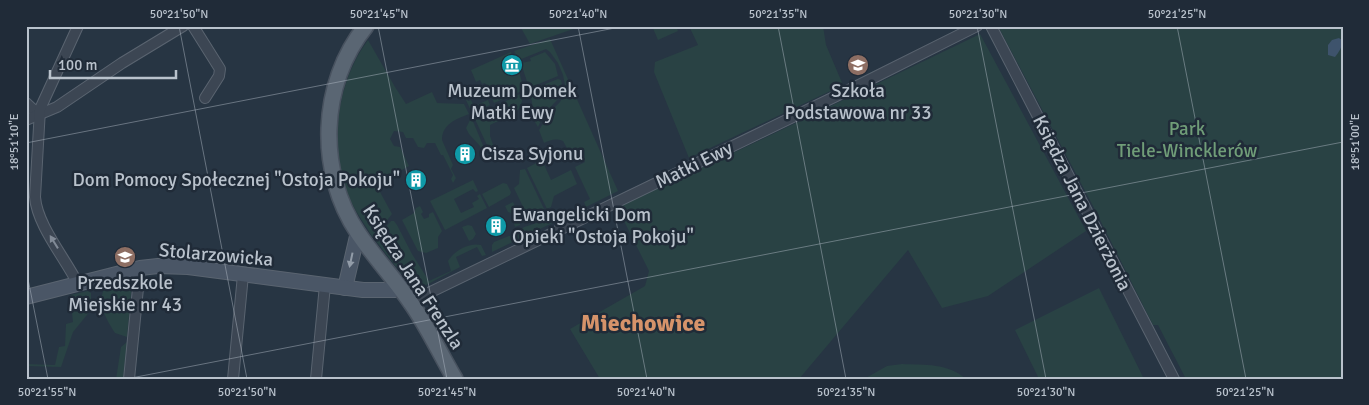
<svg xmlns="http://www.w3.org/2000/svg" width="1369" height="405" font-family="Signika,sans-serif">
  <rect width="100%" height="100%" fill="#273543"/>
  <g fill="#294244">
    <polygon points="520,26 582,26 530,44"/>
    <polygon points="652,26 676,26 678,31 658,40"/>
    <polygon points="689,26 823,26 826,45 843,85 689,158 654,72 655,62 698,45"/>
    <polygon points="998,26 1343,26 1343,379 1186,379 1158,325 1153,325 1093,206"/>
    <polygon points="980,34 1086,231 988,296 942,308 908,250 799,379 600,379 570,329 645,286 649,271 617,207 752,144"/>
    <path d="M550 39 618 191 586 207 584 202 590 199 575 167 585 162 581 153 572 157 563 141C555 138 551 140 544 143L539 130 551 111 560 102 566 90 563 75 558 63 550 52 546 49 519 60 514 51Z"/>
    <path d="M368 40 395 87 406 104 432 92 437 103 464 104 469 114C456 119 442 124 442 140L453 165 451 169 456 178 453 183 451 179 453 175 443 155H441L435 143H427L424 148 418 147 413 138H406L403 132 394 131 390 139 394 146 400 147 409 166 378 183 381 189 380 192 392 214 373 238C366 226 357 214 351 202 328 151 335 84 368 40Z"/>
    <polygon points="511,52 513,57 504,62 505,66 502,68 505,74 509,72 510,75 519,71 524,90 494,103 485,83 482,84 480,80 476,82 471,70"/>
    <polygon points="545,52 555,64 558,76 529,88 521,63 531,61 530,58"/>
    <path d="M558 79 561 80C565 96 558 98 549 109 544 114 541 121 538 127L535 122 530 90Z"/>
    <polygon points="464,85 468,92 465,94 468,101 471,100 474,106 488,100 490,105 472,113 460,87"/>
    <path d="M522 93 523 95C521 117 508 116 490 125V136L496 153 492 156 474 117Z"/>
    <polygon points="472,119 490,162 485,161 480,146 469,134 466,128 470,120"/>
    <polygon points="542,160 551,180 571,170 577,184 554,196 551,207 547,209 527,168"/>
    <polygon points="525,169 545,211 537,217 526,213 514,188 519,184 520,170"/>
    <polygon points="473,180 478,191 476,192 473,189 454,199 461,213 474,207 472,203 479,199 477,196 480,194 487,208 445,230 430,201"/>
    <polygon points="503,183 507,184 511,192 510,195 489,207 482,194"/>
    <polygon points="513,202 520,216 520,225 515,227 511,213 508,212 505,206"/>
    <polygon points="420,206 423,212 421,214 424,219 429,217 429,214 433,212 442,231 438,237 438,248 426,253 418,251 402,220 414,213 416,208"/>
    <polygon points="566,214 567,216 492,252 492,245 494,242 519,232 524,227"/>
    <path d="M391 221H394L397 225 412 254 429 281 451 271 448 261C454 251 469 242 481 245L486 255 482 256 477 247 456 257 460 267 415 291 375 240Z"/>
    <polygon points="468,225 472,226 476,234 473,239 469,241 462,227"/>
    <path d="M129 281 132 283 127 337 115 333C106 318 96 304 105 287Z"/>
    <polygon points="1099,288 1144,379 1039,379 1015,330"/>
    <polygon points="88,291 91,293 91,310 73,332 61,367 26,366 26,364 55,365 59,347 65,346 66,324 73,322 70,295"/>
    <polygon points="127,342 123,379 116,379 121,347"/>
    <path d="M902 364C925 365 948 363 966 379H864L887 366Z"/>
  </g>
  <path fill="#3e536c" d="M1339 38 1343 41C1342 47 1339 52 1335 57L1328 55V45L1332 40Z"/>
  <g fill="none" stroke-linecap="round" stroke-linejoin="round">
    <g stroke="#5a6470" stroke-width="12">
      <g id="street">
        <polyline points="193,26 220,69 219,76 205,98"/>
        <polyline points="991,26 1174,379"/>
        <polyline points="26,103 39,115"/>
        <polyline points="26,120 57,107 122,63 183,26"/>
        <path d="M78 284C65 258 37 225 35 197L40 109 78 26"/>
        <polyline points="410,302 857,86 977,26"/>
        <polyline points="129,379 140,268"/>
        <polyline points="233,379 243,275"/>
        <polyline points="316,379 325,285"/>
      </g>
    </g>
    <g stroke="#5a6470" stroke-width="16">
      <g id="secondary">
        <polyline points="345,288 358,232"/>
        <polyline points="26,297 140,268 158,266 188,267 363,290 394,290 400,287"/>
      </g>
    </g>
    <g stroke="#48525f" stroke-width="18">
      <path id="primary" d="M366 26C319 84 317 172 358 233 374 257 395 279 411 303 428 327 440 354 455 379"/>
    </g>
    <use href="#street" stroke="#3c4653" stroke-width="10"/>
    <use href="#secondary" stroke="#4a5666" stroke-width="14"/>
    <use href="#primary" stroke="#5a6673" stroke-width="15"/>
  </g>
  <defs><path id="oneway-solid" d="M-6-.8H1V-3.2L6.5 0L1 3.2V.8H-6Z" transform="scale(1.25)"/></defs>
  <use fill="#818a96" href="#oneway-solid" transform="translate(54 242) rotate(-122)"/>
  <use fill="#929ca8" href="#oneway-solid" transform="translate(351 260) rotate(102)"/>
  <path fill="none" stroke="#b9c2cc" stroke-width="1" stroke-opacity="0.45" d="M179 26 247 379M378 26 447 379M578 26 647 379M778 26 846 379M977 26 1046 379M1177 26 1246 379M26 143 625 26M26 269 48 379M126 379 1343 142"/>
  <defs>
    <g id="museum-disc" transform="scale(1.125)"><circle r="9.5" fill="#0f9aa8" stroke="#202b38"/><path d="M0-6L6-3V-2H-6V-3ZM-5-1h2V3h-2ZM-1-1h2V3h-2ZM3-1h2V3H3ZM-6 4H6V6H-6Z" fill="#fff"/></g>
    <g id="school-disc" transform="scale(1.125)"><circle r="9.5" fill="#8d6e63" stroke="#202b38"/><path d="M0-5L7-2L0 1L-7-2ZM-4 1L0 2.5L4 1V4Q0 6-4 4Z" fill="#fff"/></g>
    <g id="building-disc" transform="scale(1.125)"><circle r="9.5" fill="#0f9aa8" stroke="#202b38"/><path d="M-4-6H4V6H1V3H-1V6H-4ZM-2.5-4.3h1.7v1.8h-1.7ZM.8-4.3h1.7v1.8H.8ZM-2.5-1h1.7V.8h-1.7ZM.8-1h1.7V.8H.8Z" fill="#fff"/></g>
  </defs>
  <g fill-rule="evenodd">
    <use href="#museum-disc" x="512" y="65"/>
    <use href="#school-disc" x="858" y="65"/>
    <use href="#building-disc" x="465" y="154"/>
    <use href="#building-disc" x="416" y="180"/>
    <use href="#building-disc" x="496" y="226"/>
    <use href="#school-disc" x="125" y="257"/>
  </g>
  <g text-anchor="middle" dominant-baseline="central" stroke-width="5" stroke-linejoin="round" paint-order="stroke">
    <g font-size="19" fill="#b9c2cc" stroke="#202b38">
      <text x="512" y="91">Muzeum Domek<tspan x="512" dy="22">Matki Ewy</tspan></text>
      <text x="858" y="91">Szkoła<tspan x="858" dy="22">Podstawowa nr 33</tspan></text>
      <text x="481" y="154" text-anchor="start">Cisza Syjonu</text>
      <text x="400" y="180" text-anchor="end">Dom Pomocy Społecznej "Ostoja Pokoju"</text>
      <text x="512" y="215" text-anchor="start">Ewangelicki Dom<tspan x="512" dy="22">Opieki "Ostoja Pokoju"</tspan></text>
      <text x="125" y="283">Przedszkole<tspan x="125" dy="22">Miejskie nr 43</tspan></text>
    </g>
    <g font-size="19" fill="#709d78" stroke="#202b38">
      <text x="1187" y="129">Park<tspan x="1187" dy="22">Tiele-Wincklerów</tspan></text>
    </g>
    <g font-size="19" fill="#b9c2cc" stroke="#202b38">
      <text transform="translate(694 165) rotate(-26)">Matki Ewy</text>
      <text transform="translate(1082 203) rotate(63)">Księdza Jana Dzierżonia</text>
      <text transform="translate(216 255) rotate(5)">Stolarzowicka</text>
      <text transform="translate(413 277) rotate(57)">Księdza Jana Frenzla</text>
    </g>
    <g font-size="24" font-weight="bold" fill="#d6936a" stroke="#202b38">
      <text x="643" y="323">Miechowice</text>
    </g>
  </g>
  <rect width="1369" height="405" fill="none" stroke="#202b38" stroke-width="55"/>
  <path d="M50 70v8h126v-8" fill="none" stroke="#b9c2cc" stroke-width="2.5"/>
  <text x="58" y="70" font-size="15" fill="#b9c2cc" stroke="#202b38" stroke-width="4" paint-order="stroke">100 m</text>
  <rect x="28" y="28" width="1314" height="350" fill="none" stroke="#b9c2cc" stroke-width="2"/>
  <g font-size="12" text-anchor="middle" fill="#b9c2cc">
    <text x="179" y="18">50°21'50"N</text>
    <text x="379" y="18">50°21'45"N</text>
    <text x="578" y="18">50°21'40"N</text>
    <text x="778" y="18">50°21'35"N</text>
    <text x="978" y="18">50°21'30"N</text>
    <text x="1177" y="18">50°21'25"N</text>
    <text transform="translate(14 142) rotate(-90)" y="4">18°51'10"E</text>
    <text transform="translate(1355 142) rotate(-90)" y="4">18°51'00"E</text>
    <text x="47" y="396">50°21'55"N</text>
    <text x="247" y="396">50°21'50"N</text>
    <text x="447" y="396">50°21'45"N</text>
    <text x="646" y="396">50°21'40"N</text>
    <text x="846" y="396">50°21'35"N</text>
    <text x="1046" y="396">50°21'30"N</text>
    <text x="1245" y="396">50°21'25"N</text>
  </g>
</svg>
